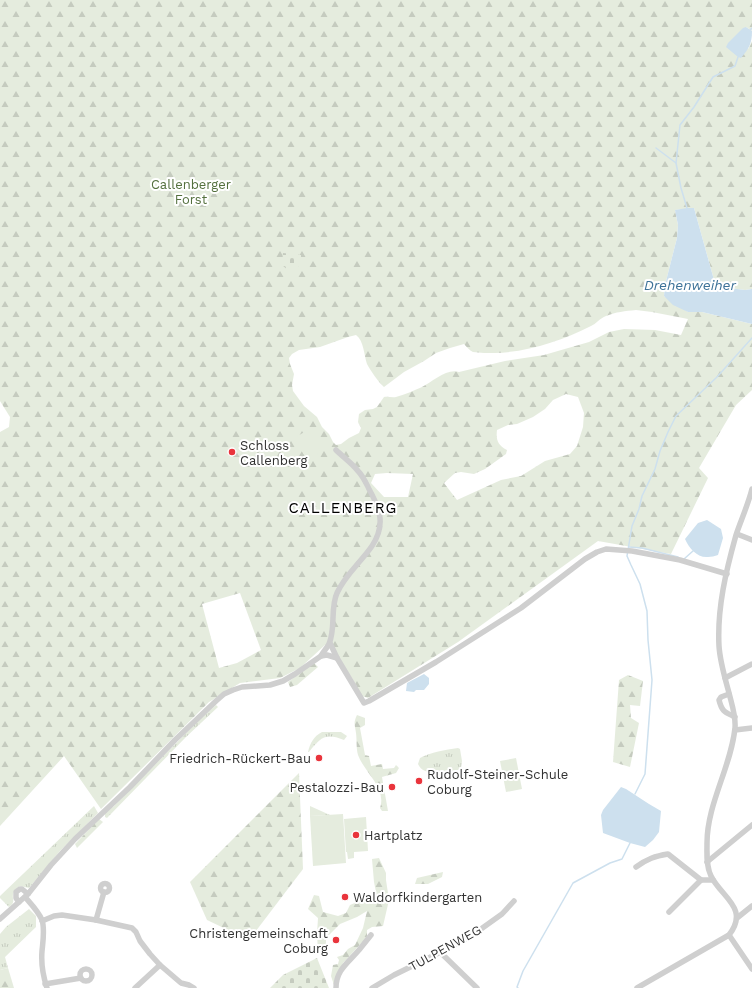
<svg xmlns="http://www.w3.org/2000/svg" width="752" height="988" font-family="'Work Sans',sans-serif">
  <defs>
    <pattern id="grass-tufts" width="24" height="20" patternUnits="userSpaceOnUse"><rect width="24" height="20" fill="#e5ecde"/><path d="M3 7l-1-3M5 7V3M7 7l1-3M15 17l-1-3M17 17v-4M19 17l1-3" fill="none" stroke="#c5cbbf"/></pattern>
    <pattern id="forest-firs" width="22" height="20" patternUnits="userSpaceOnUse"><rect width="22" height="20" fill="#e5ecde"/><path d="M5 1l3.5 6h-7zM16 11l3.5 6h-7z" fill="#c5cbbf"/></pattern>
    <pattern id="cemetery-stones" width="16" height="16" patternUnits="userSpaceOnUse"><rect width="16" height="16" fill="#e5ecde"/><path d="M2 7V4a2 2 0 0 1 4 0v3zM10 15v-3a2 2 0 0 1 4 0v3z" fill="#c5cbbf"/></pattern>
  </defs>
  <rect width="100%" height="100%" fill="#fff"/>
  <g fill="url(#grass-tufts)">
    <polygon points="216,705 218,707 186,737 107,818 105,817 105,813 114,806 199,720"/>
    <path d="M322 732H341L347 736 344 740C325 732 320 738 309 752H308C310 743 314 736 322 732Z"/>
    <path d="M458 748 460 749 462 761 461 768 458 770C446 771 424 778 418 764L420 758C431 752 445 750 458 748Z"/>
    <path d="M94 806 98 813 60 851 29 888 20 886C17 888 14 890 13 894 12 900 16 902 9 907L0 898V896Z"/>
    <polygon points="310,806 330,815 310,816"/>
    <polygon points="29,909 36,916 36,927 5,957 8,968 0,970 0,934 6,927"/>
  </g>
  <g fill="url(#forest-firs)" fill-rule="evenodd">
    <path d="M0 0H752V31L746 27 748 49 752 41V289L745 290 721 287 714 280 694 208 675 210 678 225 677 238 665 285 664 296 688 312H702L752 324V390L736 405 699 468 708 478 671 554 598 541 458 642 368 698 362 696 352 678 337 655 333 647 325 645 300 668 280 678 240 683 209 702 101 809 64 756 0 826V432L9 427 10 417 0 401ZM636 310 652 312 688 319 681 335 655 330 624 329 609 332 589 342 544 355 505 361 459 372C447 368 432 382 422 387 415 390 404 395 396 397 392 398 388 396 384 397L377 407 373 409 365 410 359 414 358 422 361 428 359 433 349 438 341 444 336 445 333 442 329 434 322 427 317 417 304 406 293 391 292 385 294 374 290 364 289 358 292 354 299 350 320 347 348 337 356 335C364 341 364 355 367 364 370 370 379 383 384 387L404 372 424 361 436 353 450 348 464 344C467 347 470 351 473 352 480 353 488 353 495 353 528 352 561 341 591 326 596 324 600 318 606 316 616 312 625 311 636 310ZM566 394 578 397 584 413 583 427 577 446 570 454 545 461 521 476 501 480 457 500 444 483 455 473 461 472 474 474 485 469 506 454 507 450C497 445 496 439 497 430L508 425 517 424 533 417 545 409 553 400ZM387 473 413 474 408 497H384L371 483 375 474ZM240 593 261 650 237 663 219 668 202 604Z"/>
    <polygon points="314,663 318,667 297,685 290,687 288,682"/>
    <polygon points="628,675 643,681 640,706 630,705 631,718 639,723 630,767 613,762 619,680"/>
    <path d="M357 715 365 718V725L360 728 365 755 369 756 371 766 382 764 383 769 394 768 396 765 399 768 396 773 382 777 388 811H382L380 808C387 788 364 772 358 755 356 748 357 740 356 733 355 725 353 723 357 715Z"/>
    <polygon points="299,773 303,869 249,940 207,920 190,882"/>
    <polygon points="99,819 103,822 77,848 75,844"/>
    <polygon points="379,858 386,873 386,880 389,900 383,926 372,927 367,930 367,937 343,963 334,985 331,976 333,965 338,964 339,960 337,957 343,955 348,949 355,945 363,928 367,911 357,917 340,924 326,938 326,943 329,948 327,952 318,952 317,934 318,918 308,909 314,895 319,896 323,912 338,916 346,913 350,905 362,900 368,904 373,901 376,892 374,882 372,859"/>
    <polygon points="443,872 442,877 428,884 415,884 417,878"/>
    <polygon points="8,968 14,988 0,988 0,970"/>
  </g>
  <g fill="url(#cemetery-stones)">
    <polygon points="283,253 301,255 301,265 289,271 282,265"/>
    <polygon points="317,958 329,988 270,988 283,975"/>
  </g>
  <g fill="#e5ecde">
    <polygon points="308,430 321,452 307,460 294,438"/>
    <polygon points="516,758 522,789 506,792 500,761"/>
    <polygon points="343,814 346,863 313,866 310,816"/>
    <polygon points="366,817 368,851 354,852 354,858 348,859 347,852 346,852 344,819"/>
  </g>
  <g fill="#cde0ee">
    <path d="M746 27 752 31C752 44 749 48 741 58L738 57 726 47 728 43 743 28Z"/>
    <polygon points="687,208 694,208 714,280 721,287 745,290 752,289 752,324 702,312 688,312 673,305 664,296 665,285 677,238 678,225 675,210"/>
    <path d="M707 520 721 529 723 538 718 555C715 556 711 557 708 557 697 558 689 548 685 539L698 523Z"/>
    <polygon points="424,674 429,678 429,684 424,690 416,690 414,692 406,691 407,683"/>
    <polygon points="621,787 626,789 649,804 661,811 659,832 653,840 645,847 630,843 603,833 601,815 603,810"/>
  </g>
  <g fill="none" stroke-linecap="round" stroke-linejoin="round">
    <g stroke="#cde0ee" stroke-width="1.5">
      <polyline points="750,30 752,28"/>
      <polyline points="656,148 676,163"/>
      <polyline points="687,208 681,188 676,163 680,125 694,107 713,77 735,66 738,57"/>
      <polyline points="629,547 642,548 678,557"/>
      <polyline points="684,559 693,551"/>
      <polyline points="635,794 645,774 652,680 648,640 647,611 640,584 631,565 627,556 632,526 639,509 642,496 655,469 660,451 668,432 676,416 717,377 752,338"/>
      <polyline points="518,988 517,987 523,971 573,883 610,863 622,859 630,843"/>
    </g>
    <g stroke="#cfcfcf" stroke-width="5.5">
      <polyline points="737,534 752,540"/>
      <polyline points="330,643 337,658 364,703 369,701 436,662 521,608 585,559 597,552 606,549 632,551 680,560 727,574"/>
      <path d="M321 656C323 652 327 648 329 644 336 628 330 608 337 593 345 575 361 562 372 546 386 525 380 509 369 489 366 483 363 476 358 471 352 463 343 457 336 450"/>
      <polyline points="725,678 752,664"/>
      <path d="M729 694 721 697 719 700C722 712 725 712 735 717"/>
      <polyline points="735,730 752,728"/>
      <polyline points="707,862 752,825"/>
      <path d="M636 867C647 859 655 856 668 854L701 880H713"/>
      <circle cx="105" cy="888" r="4.5"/>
      <path d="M25 897C31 904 38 911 42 920 45 929 43 941 42 951 41 963 43 976 47 988"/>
      <polyline points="19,902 16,898 16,892 20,889 22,889 28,894"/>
      <polyline points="669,912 701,880"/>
      <polyline points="737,918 752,906"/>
      <polyline points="0,919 28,894 51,865 75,839 130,787 175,740 216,701 224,694 233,690 242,687 270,685 283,681 295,674 321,656 327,655 337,658"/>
      <polyline points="96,920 104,892"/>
      <polyline points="42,921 54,916 62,915 96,920 132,928 136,932 140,941 150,954 160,965 181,983 189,985 194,988"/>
      <polyline points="729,935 752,969"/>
      <polyline points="440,952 477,988"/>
      <circle cx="86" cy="975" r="6"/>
      <polyline points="45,984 81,978"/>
      <polyline points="135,988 160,965"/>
      <path d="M336 988C336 970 348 963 359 950 363 945 367 940 371 935"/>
      <polyline points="372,988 394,975 459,943 474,934 502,914 514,901"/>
      <path d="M637 988 729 935C750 908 721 897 711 876 706 866 707 854 707 843 707 804 731 767 735 728 736 716 732 705 729 693 725 678 720 662 719 646 717 608 726 571 736 535 741 520 748 505 752 489"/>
    </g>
  </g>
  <g fill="#e9343c" stroke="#fff" stroke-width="1.5">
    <circle cx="232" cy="452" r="4"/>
    <circle cx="319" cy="758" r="4"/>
    <circle cx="419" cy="781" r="4"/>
    <circle cx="392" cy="787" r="4"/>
    <circle cx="356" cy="835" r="4"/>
    <circle cx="345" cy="897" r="4"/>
    <circle cx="336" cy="940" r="4"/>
  </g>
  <g text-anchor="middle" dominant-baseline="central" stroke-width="4" stroke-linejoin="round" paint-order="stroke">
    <g font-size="13" fill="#54703e" stroke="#fff">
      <text x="191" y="184">Callenberger<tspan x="191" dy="15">Forst</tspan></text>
    </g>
    <g font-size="13" fill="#323232" stroke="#fff" text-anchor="start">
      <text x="240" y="445">Schloss<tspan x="240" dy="15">Callenberg</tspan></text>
      <text x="311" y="758" text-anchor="end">Friedrich-Rückert-Bau</text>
      <text x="427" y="774">Rudolf-Steiner-Schule<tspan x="427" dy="15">Coburg</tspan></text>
      <text x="384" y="787" text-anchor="end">Pestalozzi-Bau</text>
      <text x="364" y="835">Hartplatz</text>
      <text x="353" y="897">Waldorfkindergarten</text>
      <text x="328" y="933" text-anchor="end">Christengemeinschaft<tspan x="328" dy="15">Coburg</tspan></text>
    </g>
    <g font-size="13" fill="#323232" stroke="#fff">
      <text transform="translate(445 948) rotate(-29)">TULPENWEG</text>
    </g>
    <g font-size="14" font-style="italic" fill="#3d7298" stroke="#fff">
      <text x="690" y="285">Drehenweiher</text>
    </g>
    <g font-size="15" letter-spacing="1" fill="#000" stroke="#fff">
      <text x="343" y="508">CALLENBERG</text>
    </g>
  </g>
</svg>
